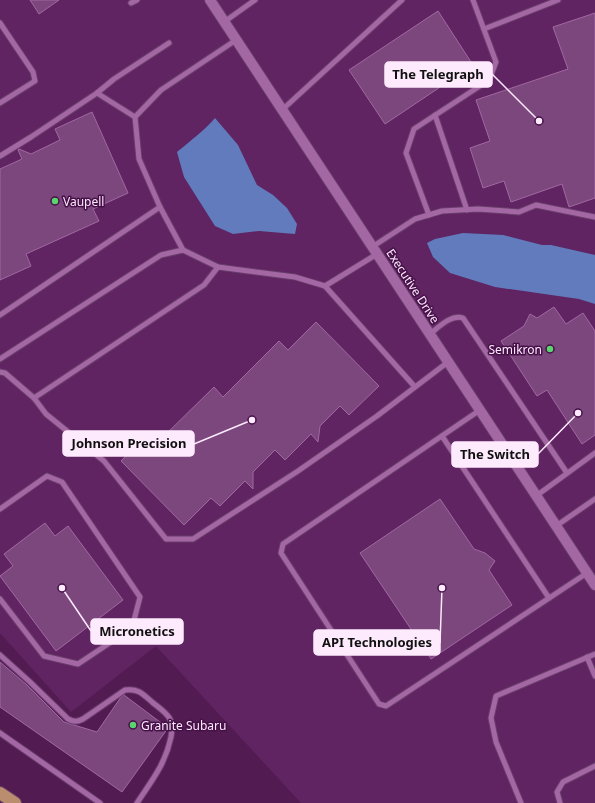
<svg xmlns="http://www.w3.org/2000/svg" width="595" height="803" font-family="'Noto Sans',sans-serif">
  <rect width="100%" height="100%" fill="#521c53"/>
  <polygon fill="#5f2461" points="0,0 595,0 595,803 301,803 156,646 71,712 0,633"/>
  <g fill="#617bbc">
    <path d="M215 118 238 145 257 185 273 195 287 208 297 224 295 234 259 231 233 234 215 226 184 177 177 152C190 141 204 131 215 118Z"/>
    <polygon points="463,233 503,235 542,245 551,245 595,255 595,304 579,299 495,287 450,273 433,257 427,243 435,239"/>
  </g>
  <g fill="#7b477c" stroke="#a268a3">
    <polygon points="30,0 59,0 39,14"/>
    <polygon points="438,11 473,65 385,124 349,70"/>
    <polygon points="595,13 595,198 569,207 562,184 511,202 504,181 483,188 470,148 490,141 476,100 568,69 553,27"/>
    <polygon points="92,112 128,193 93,209 99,221 26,254 31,266 0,280 0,169 22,159 18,150 19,149 31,154 60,140 55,129"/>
    <polygon points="554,307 566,324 583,313 595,331 595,435 582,444 547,390 537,396 501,341 524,326 530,314 537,318"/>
    <polygon points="316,322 379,386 349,415 340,406 320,426 318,442 311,434 285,460 275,450 253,472 253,489 245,481 220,506 211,498 184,525 121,461 148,434 157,443 214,387 223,397 279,341 288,350"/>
    <polygon points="440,499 474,549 485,553 495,561 489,570 512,605 431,659 360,553"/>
    <polygon points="45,523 55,536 68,526 123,600 56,651 0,576 13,566 4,554"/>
    <polygon points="0,662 27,685 64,722 97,732 121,697 124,695 168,728 122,792 0,707"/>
  </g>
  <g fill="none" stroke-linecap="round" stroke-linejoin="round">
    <g stroke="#6a3d6b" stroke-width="7">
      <g id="lane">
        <polyline points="131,3 137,0"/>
        <polyline points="224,22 255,0"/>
        <polyline points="0,23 33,72 35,81 0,103"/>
        <polyline points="484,29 558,0"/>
        <polyline points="97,93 135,117"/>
        <polyline points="282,110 402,0"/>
        <polyline points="435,115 467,210"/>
        <polyline points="0,156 31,137 97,93 114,79 169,43"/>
        <polyline points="160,207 183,250"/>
        <polyline points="429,215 406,153 414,129 489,80 496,62 473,0"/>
        <polyline points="372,247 415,219 442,211 478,209 519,212 536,205 595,217"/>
        <polyline points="218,267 204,285 34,398 46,414 104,461 166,539 193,539 298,471 377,416 448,362"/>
        <polyline points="325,286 415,387"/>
        <polyline points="0,315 160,207 139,159 135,117 161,90 236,40"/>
        <path d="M430 334C439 327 451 314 463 318L567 473"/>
        <polyline points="0,359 161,255 183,250 218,267 295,277 325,286 377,254"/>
        <polyline points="0,372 5,373 34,398"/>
        <polyline points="480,410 283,544 281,553 379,704 386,706 587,573"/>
        <polyline points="442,436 549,598"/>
        <polyline points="536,496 595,453"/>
        <polyline points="0,509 47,476 62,482 140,597 132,628 78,664 44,656 0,599"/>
        <polyline points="556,526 595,499"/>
        <path d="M0 655 30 682 68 719C74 722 77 722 83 719L125 690C138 688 143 694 152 702 158 707 166 712 170 719 173 725 172 731 171 737 165 765 152 780 137 803"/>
        <polyline points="587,657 595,676"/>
        <polyline points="0,733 100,803"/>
        <polyline points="521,803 496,742 491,718 496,696 595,654"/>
        <polyline points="560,803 557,792 563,782 595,766"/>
      </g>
    </g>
    <g stroke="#6a3d6b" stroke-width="12">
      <polyline id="street" points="210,0 595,585"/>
    </g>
    <g stroke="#6a3d6b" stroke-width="14">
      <polyline id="primary" points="0,793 15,803"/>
    </g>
    <use href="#lane" stroke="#a368a3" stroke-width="5"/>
    <use href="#street" stroke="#a368a3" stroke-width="10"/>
    <use href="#primary" stroke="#ba8d6f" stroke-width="12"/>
  </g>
  <g fill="#5ad56e" stroke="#461048" stroke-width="1.5">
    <circle cx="55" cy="201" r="4"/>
    <circle cx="550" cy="349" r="4"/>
    <circle cx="133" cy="725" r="4"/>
  </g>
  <g text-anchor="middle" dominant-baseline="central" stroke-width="3" stroke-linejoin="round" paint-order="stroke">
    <g font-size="12" fill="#feeafd" stroke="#461048" text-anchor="start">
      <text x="63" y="201">Vaupell</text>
      <text x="542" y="349" text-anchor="end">Semikron</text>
      <text x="141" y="725">Granite Subaru</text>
    </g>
    <g font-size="12" fill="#feeafd" stroke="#461048">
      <text transform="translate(413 286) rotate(57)">Executive Drive</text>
    </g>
  </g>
  <path fill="none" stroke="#feeafd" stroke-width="1.5" d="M539 121L492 74M252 420L194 444M578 413L538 454M62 588L91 631M442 588L440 643"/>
  <g fill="#feeafd" stroke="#461048" stroke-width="1.5">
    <circle cx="539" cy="121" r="4"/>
    <circle cx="252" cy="420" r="4"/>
    <circle cx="578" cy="413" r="4"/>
    <circle cx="62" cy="588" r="4"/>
    <circle cx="442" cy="588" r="4"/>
  </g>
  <g fill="#feeafd" stroke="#feeafd" stroke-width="1.5">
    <rect x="385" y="62" width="107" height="25" rx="4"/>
    <rect x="63" y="431" width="131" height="25" rx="4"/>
    <rect x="452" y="442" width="86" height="25" rx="4"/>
    <rect x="91" y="619" width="92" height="25" rx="4"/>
    <rect x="314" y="630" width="126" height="25" rx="4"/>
  </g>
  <g font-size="13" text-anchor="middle" font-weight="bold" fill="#111">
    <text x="438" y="79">The Telegraph</text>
    <text x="129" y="448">Johnson Precision</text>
    <text x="495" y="459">The Switch</text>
    <text x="137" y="636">Micronetics</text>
    <text x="377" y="647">API Technologies</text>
  </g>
</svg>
